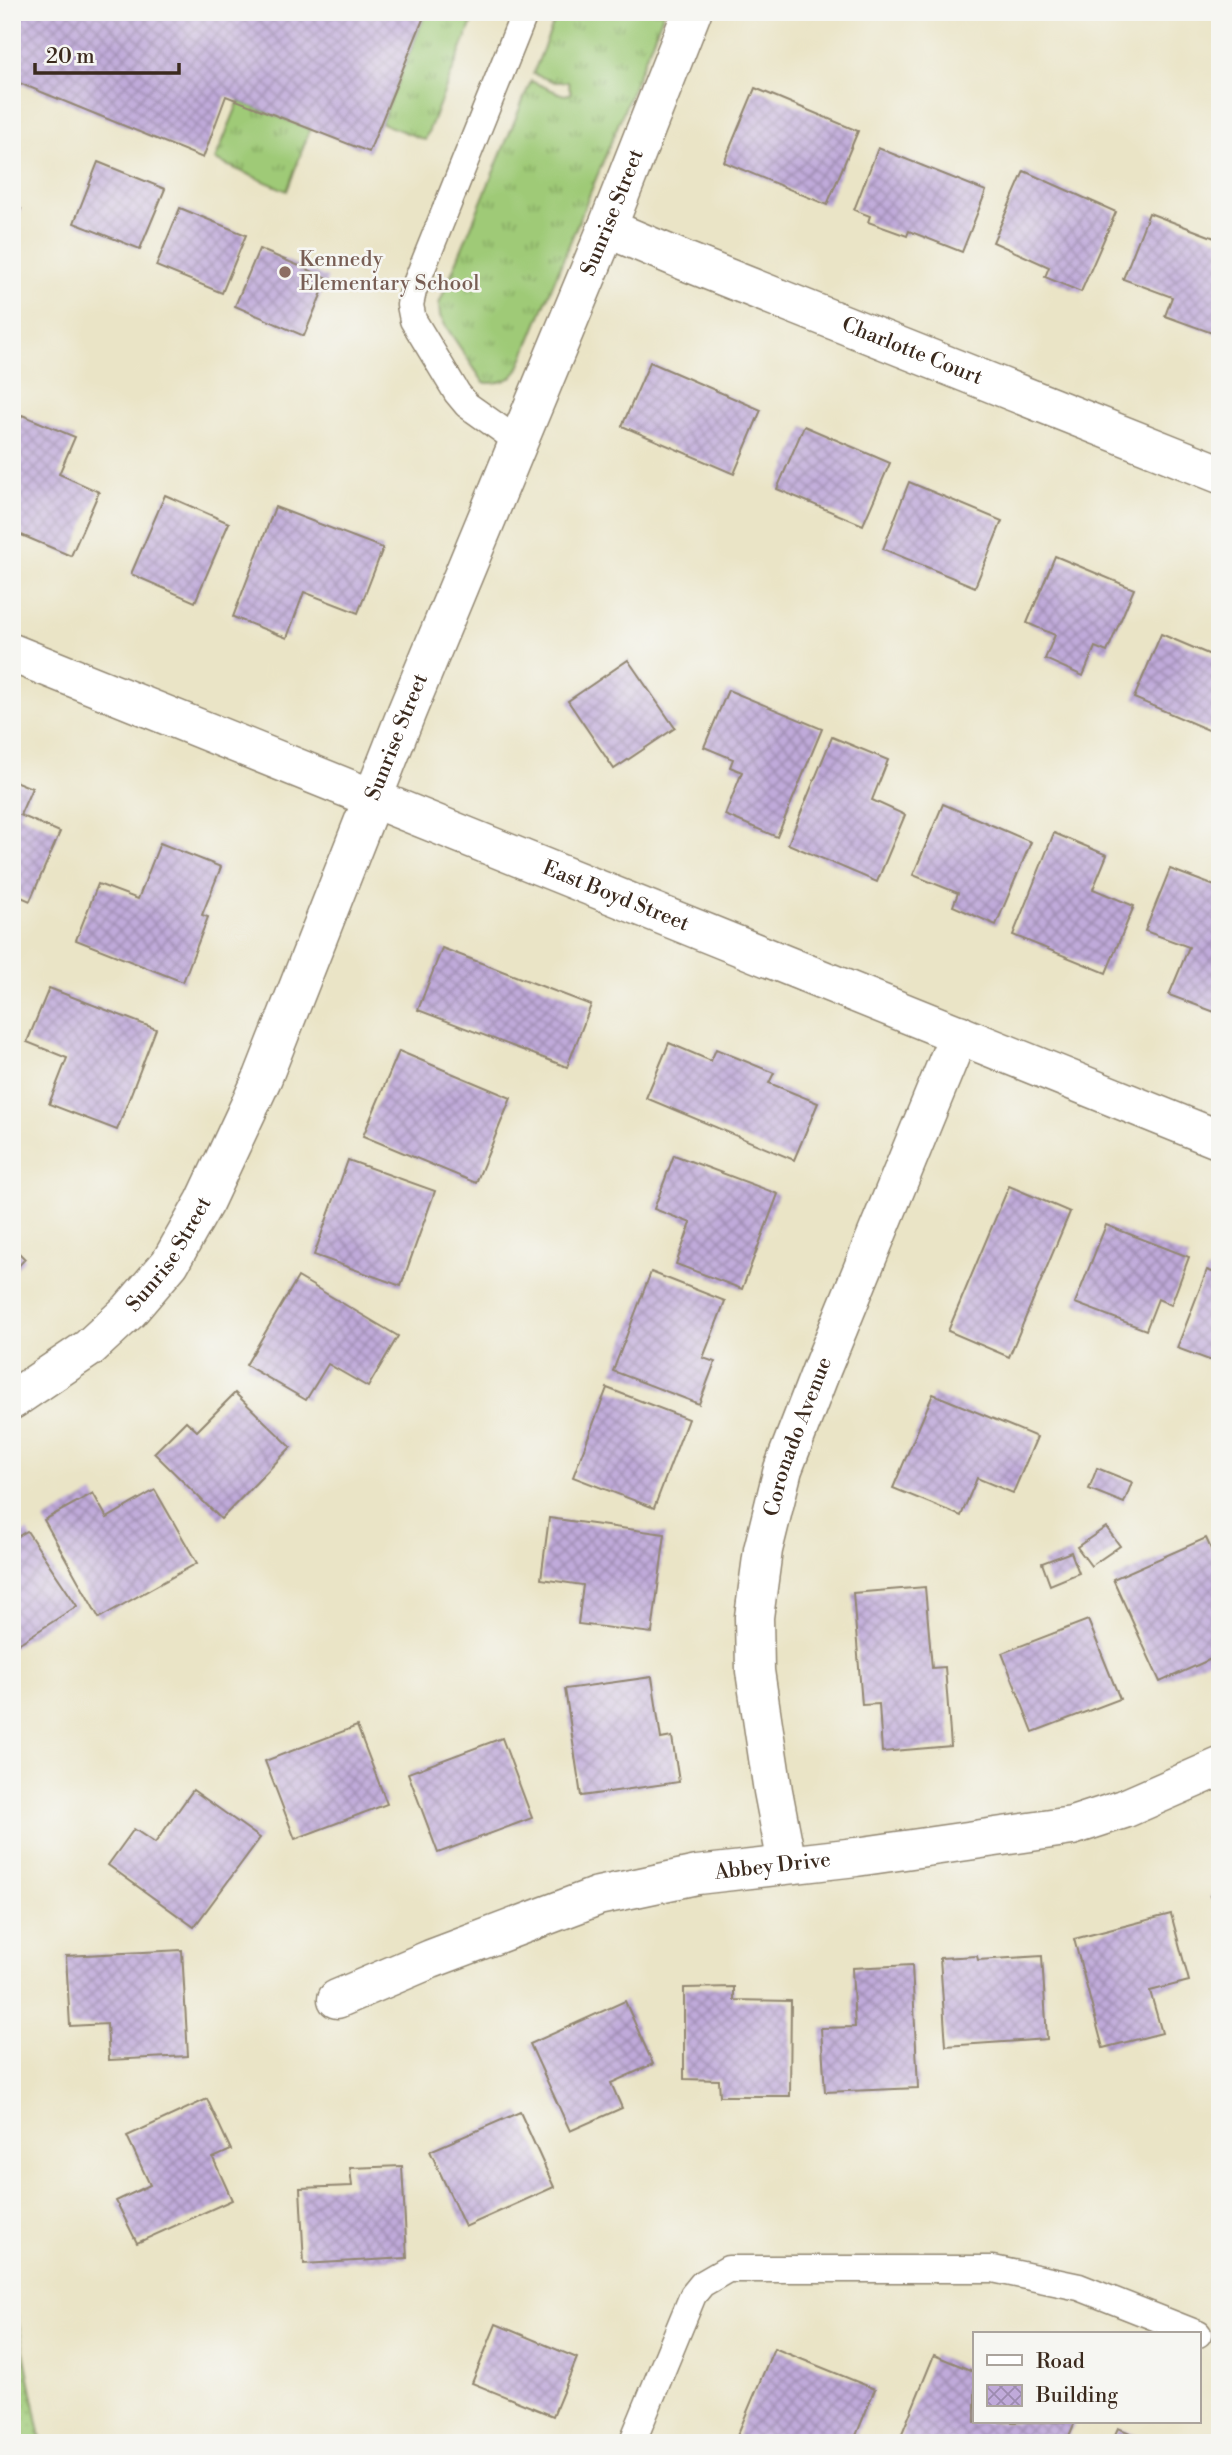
<svg xmlns="http://www.w3.org/2000/svg" width="1232" height="2455" font-family="'Libre Bodoni',serif">
  <defs>
    <pattern id="grass-tufts" width="24" height="20" patternUnits="userSpaceOnUse" patternTransform="scale(1.75)"><rect width="24" height="20" fill="#9fca77"/><path d="M3 7l-1-3M5 7V3M7 7l1-3M15 17l-1-3M17 17v-4M19 17l1-3" fill="none" stroke="#83a461"/></pattern>
    <pattern id="park-dots" width="8" height="8" patternUnits="userSpaceOnUse" patternTransform="scale(1.75)"><rect width="8" height="8" fill="#9fca77"/><path d="M2 2h.1M6 6h.1" fill="none" stroke="#83a461" stroke-width="1.8" stroke-linecap="round"/></pattern>
    <pattern id="building-cross-hatch" width="8" height="8" patternUnits="userSpaceOnUse" patternTransform="scale(1.75)"><rect width="8" height="8" fill="#c0aada"/><path d="M0 0l8 8M0 8l8-8" fill="none" stroke="#9d8bb0"/></pattern>
  </defs>
  <rect width="100%" height="100%" fill="#f6f6f2"/>
  <filter id="ink" filterUnits="userSpaceOnUse"><feTurbulence type="fractalNoise" baseFrequency=".0143" numOctaves="2"/><feDisplacementMap in="SourceGraphic" scale="14" xChannelSelector="R" yChannelSelector="G"/><feConvolveMatrix kernelMatrix="1 2 1 2 8 2 1 2 1" color-interpolation-filters="sRGB"/></filter>
  <filter id="wash" filterUnits="userSpaceOnUse"><feTurbulence type="fractalNoise" baseFrequency=".00686" numOctaves="4" result="noise"/><feDisplacementMap in="SourceGraphic" scale="28" xChannelSelector="R" yChannelSelector="G"/><feGaussianBlur stdDeviation="1.57" result="paint"/><feColorMatrix in="noise" values="0 0 0 0 0 0 0 0 0 0 0 0 0 0 0 0 0 1.4 0 .05"/><feComposite in="paint" operator="in"/></filter>
  <g filter="url(#wash)">
    <rect width="100%" height="100%" fill="#eae4c6"/>
    <g fill="url(#grass-tufts)" stroke="#6d7a4a" stroke-width="2">
      <polygon points="426,12 476,12 425,140 381,123"/>
      <path d="M558 12H664L518 370C510 382 498 383 484 383L445 325 440 316 439 304 531 81 561 94 566 95 571 93 568 82H555L533 74Z"/>
      <polygon points="239,101 310,129 287,191 215,160"/>
    </g>
    <polygon fill="url(#park-dots)" stroke="#6d7a4a" stroke-width="2" points="12,2291 42,2443 12,2443"/>
    <g id="blocks">
      <g fill="url(#building-cross-hatch)">
        <polygon points="12,12 426,12 369,152 226,96 203,158 12,80"/>
        <polygon points="755,88 858,131 827,205 724,162"/>
        <polygon points="878,148 986,191 962,252 909,231 907,236 868,222 870,216 854,210"/>
        <polygon points="98,162 165,189 140,249 74,223"/>
        <polygon points="1024,171 1116,212 1081,292 1045,277 1049,267 993,242"/>
        <polygon points="12,205 21,209 12,227"/>
        <polygon points="180,208 246,235 222,293 156,266"/>
        <polygon points="1149,213 1220,240 1220,321 1215,334 1165,316 1172,297 1123,279"/>
        <polygon points="259,249 328,278 304,336 235,306"/>
        <polygon points="650,362 761,410 734,474 622,426"/>
        <polygon points="22,415 75,437 59,474 99,492 71,556 12,531 12,438"/>
        <polygon points="804,426 890,463 863,525 777,489"/>
        <polygon points="909,482 1002,521 975,587 883,549"/>
        <polygon points="165,495 229,523 195,602 131,574"/>
        <polygon points="275,507 383,548 358,613 304,592 287,638 233,617"/>
        <polygon points="1055,556 1134,589 1107,652 1095,647 1083,676 1045,659 1055,635 1027,623"/>
        <polygon points="1161,634 1220,659 1220,735 1134,698"/>
        <polygon points="628,660 675,728 614,769 568,701"/>
        <polygon points="728,690 822,729 777,837 725,815 742,772 730,767 733,759 704,747"/>
        <polygon points="832,737 888,760 872,800 905,815 877,882 788,844"/>
        <polygon points="12,780 32,788 20,815 60,832 30,901 12,893"/>
        <polygon points="943,804 1031,842 996,925 953,906 958,893 913,875"/>
        <polygon points="1054,833 1107,855 1093,889 1134,906 1106,973 1013,935"/>
        <polygon points="160,843 221,867 202,915 208,917 183,982 76,940 98,884 138,899"/>
        <polygon points="1170,869 1220,888 1220,1014 1169,995 1189,947 1145,931"/>
        <polygon points="442,948 591,1005 567,1067 418,1010"/>
        <polygon points="49,988 156,1029 117,1130 49,1104 67,1058 27,1042"/>
        <polygon points="669,1043 711,1061 716,1049 774,1073 769,1083 818,1103 794,1160 646,1098"/>
        <polygon points="399,1051 511,1098 476,1183 363,1136"/>
        <polygon points="674,1155 778,1194 742,1289 676,1264 691,1223 654,1209"/>
        <polygon points="348,1160 435,1191 401,1286 314,1255"/>
        <polygon points="1009,1186 1070,1212 1009,1357 948,1331"/>
        <polygon points="1106,1225 1189,1257 1171,1305 1158,1299 1146,1330 1075,1303"/>
        <polygon points="12,1246 25,1259 12,1273"/>
        <polygon points="1207,1270 1220,1275 1220,1364 1177,1348"/>
        <polygon points="651,1272 725,1301 703,1358 715,1362 699,1404 613,1371"/>
        <polygon points="298,1277 398,1336 368,1387 328,1364 306,1400 246,1365"/>
        <polygon points="607,1388 688,1419 654,1508 573,1477"/>
        <polygon points="235,1393 291,1447 221,1519 154,1453 186,1421 197,1431"/>
        <polygon points="933,1394 1037,1437 1013,1493 977,1478 961,1516 893,1488"/>
        <polygon points="1097,1468 1132,1482 1124,1503 1089,1489"/>
        <polygon points="155,1490 197,1563 99,1618 44,1520 93,1493 107,1518"/>
        <polygon points="549,1518 665,1534 652,1633 578,1624 583,1585 541,1579"/>
        <polygon points="1106,1527 1120,1546 1091,1566 1077,1547"/>
        <polygon points="27,1531 77,1606 12,1648 12,1540"/>
        <polygon points="1206,1538 1220,1569 1220,1655 1160,1682 1113,1579"/>
        <polygon points="1071,1552 1079,1573 1050,1585 1042,1563"/>
        <polygon points="925,1587 932,1668 945,1667 951,1746 882,1752 879,1704 862,1705 853,1593"/>
        <polygon points="1088,1620 1120,1699 1033,1732 1002,1653"/>
        <polygon points="652,1677 661,1739 672,1737 679,1782 581,1796 565,1689"/>
        <polygon points="357,1726 387,1804 295,1839 265,1761"/>
        <polygon points="502,1738 532,1818 438,1853 408,1773"/>
        <polygon points="193,1790 260,1838 194,1927 108,1865 134,1829 155,1843"/>
        <polygon points="1220,1892 1220,1917 1210,1896"/>
        <polygon points="1171,1914 1189,1981 1150,1991 1162,2033 1103,2048 1074,1939"/>
        <polygon points="182,1950 188,2056 109,2060 107,2024 70,2026 66,1956"/>
        <polygon points="977,1956 978,1960 1042,1956 1047,2039 946,2046 940,1958"/>
        <polygon points="912,1965 918,2088 825,2092 821,2028 855,2027 852,1968"/>
        <polygon points="734,1987 734,2000 791,2001 790,2096 720,2096 719,2080 684,2079 684,1988"/>
        <polygon points="625,2001 653,2064 611,2083 622,2108 570,2131 530,2044"/>
        <polygon points="207,2099 231,2150 213,2158 232,2200 137,2243 116,2201 150,2185 127,2136"/>
        <polygon points="520,2112 554,2187 465,2227 430,2151"/>
        <polygon points="402,2166 407,2258 304,2264 300,2188 352,2186 350,2168"/>
        <polygon points="496,2324 577,2358 553,2416 472,2383"/>
        <polygon points="774,2348 875,2389 853,2443 734,2443"/>
        <polygon points="934,2355 975,2372 975,2422 1075,2422 1066,2443 898,2443"/>
        <polygon points="1118,2428 1154,2443 1111,2443"/>
      </g>
    </g>
  </g>
  <g filter="url(#ink)">
    <use href="#blocks" fill-opacity="0" stroke="#928772" stroke-width="2"/>
    <g fill="none" stroke-linecap="round" stroke-linejoin="round">
      <g stroke="#928772" stroke-width="29">
        <g id="lane">
          <polyline points="519,442 467,405 457,393 413,320 410,305 413,291 525,12"/>
          <polyline points="632,2443 693,2295 702,2284 728,2269 993,2269 1079,2287 1198,2334"/>
        </g>
      </g>
      <g stroke="#928772" stroke-width="41">
        <g id="street">
          <path id="s1" d="M607 228 685 261 1220 474"/>
          <path id="s2" d="M12 653 1220 1140"/>
          <path id="s3" d="M12 1400 89 1348 129 1311 170 1263 205 1201 263 1077 407 711 607 228 692 12"/>
          <path id="s4" d="M787 1864 773 1791 755 1671 754 1617 763 1550 783 1469 822 1368 959 1034"/>
          <path id="s5" d="M337 1999 431 1959 598 1896 697 1875 856 1857 1072 1826 1124 1809 1220 1767"/>
        </g>
      </g>
      <use href="#lane" stroke="#fff" stroke-width="26"/>
      <use href="#street" stroke="#fff" stroke-width="38"/>
    </g>
  </g>
  <circle fill="#8d6e63" stroke="#f6f6f2" stroke-width="2.5" cx="285" cy="272" r="7"/>
  <g text-anchor="middle" dominant-baseline="central" stroke-width="5" stroke-linejoin="round" paint-order="stroke">
    <g font-size="21" fill="#3b2a1e" stroke="#f6f6f2">
      <text stroke="none"><textPath href="#s3" startOffset="1351">Sunrise Street</textPath></text>
      <text stroke="none"><textPath href="#s1" startOffset="329">Charlotte Court</textPath></text>
      <text stroke="none"><textPath href="#s3" startOffset="784">Sunrise Street</textPath></text>
      <text stroke="none"><textPath href="#s2" startOffset="651">East Boyd Street</textPath></text>
      <text stroke="none"><textPath href="#s3" startOffset="217">Sunrise Street</textPath></text>
      <text stroke="none"><textPath href="#s4" startOffset="436">Coronado Avenue</textPath></text>
      <text stroke="none"><textPath href="#s5" startOffset="458">Abbey Drive</textPath></text>
    </g>
    <g font-size="21" fill="#785e54" stroke="#f6f6f2" text-anchor="start">
      <text x="299" y="260">Kennedy<tspan x="299" dy="24">Elementary School</tspan></text>
    </g>
  </g>
  <rect width="1232" height="2455" fill="none" stroke="#f6f6f2" stroke-width="42"/>
  <rect x="973" y="2332" width="228" height="91" fill="#f6f6f2" stroke="#aba49d" stroke-width="2"/>
  <rect x="987" y="2355" width="35" height="10" fill="#ffffff" stroke="#aba49d" stroke-width="2"/>
  <text x="1036" y="2368" font-size="21" fill="#3b2a1e">Road</text>
  <rect x="987" y="2385" width="35" height="21" fill="url(#building-cross-hatch)" stroke="#aba49d" stroke-width="2"/>
  <text x="1036" y="2402" font-size="21" fill="#3b2a1e">Building</text>
  <path d="M35 63v10h144v-10" fill="none" stroke="#3b2a1e" stroke-width="3.5"/>
  <text x="46" y="63" font-size="21" fill="#3b2a1e" stroke="#f6f6f2" stroke-width="5" paint-order="stroke">20 m</text>
</svg>
